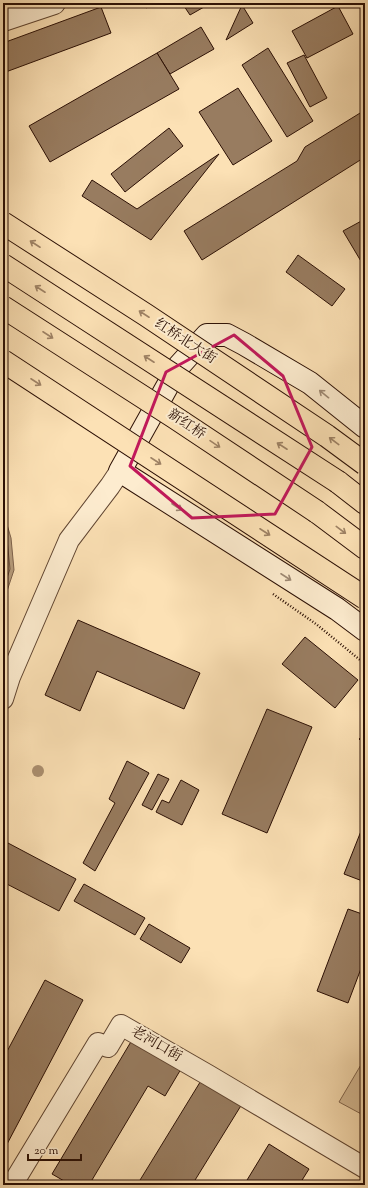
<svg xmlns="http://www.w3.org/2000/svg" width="368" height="1188" font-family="'Sorts Mill Goudy','Noto Serif SC',serif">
  <rect width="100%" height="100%" fill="#fce1b5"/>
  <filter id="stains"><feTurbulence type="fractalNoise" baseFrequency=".005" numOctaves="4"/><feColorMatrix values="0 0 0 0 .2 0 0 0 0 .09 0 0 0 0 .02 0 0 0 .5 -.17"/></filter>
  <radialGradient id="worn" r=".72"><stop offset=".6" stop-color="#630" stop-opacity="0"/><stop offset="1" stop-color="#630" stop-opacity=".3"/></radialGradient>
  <polygon fill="#d8bd97" stroke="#82664e" points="365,1058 365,1116 339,1102"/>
  <polygon fill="#b59a79" stroke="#7e624a" points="3,511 11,538 14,570 3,603"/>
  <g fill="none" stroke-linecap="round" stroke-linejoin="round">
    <polyline stroke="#70543e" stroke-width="1" points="3,524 7,539 10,569 3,590"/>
  </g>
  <g fill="#987c60" stroke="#2b0f04">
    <polygon points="143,3 154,3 146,8"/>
    <polygon points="182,3 211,3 190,15"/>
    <polygon points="242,5 253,23 226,40"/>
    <polygon points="338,6 353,34 307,58 292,31"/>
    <polygon points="101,7 111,33 3,73 3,43"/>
    <polygon points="201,27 214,49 170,74 157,53"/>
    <polygon points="268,48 313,121 287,137 242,65"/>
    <polygon points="157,53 179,89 50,162 29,126"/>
    <polygon points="304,55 327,98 310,107 287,63"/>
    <polygon points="238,88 272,141 233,165 199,112"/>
    <polygon points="365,110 365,157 202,260 184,231 297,161 305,147"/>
    <polygon points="169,128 183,146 125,192 111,174"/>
    <polygon points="219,154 151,240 82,196 92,180 137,209"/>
    <polygon points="365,219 365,268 343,231"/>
    <polygon points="298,255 345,289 332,306 286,272"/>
    <polygon points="78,620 200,673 184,709 97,671 80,711 45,695"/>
    <polygon points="305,637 358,680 335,708 282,664"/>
    <polygon points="267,709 312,727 267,833 222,814"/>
    <polygon points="365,734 365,745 359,739"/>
    <polygon points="127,761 149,773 95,871 83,863 115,803 109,799"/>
    <polygon points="158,774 169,779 152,810 142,805"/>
    <polygon points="181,780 199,790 182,825 156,812 162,800 169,803"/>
    <polygon points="365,821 365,882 344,874"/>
    <polygon points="8,843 76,879 59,911 3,882 3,852"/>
    <polygon points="84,884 145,918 135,935 74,901"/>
    <polygon points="348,909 365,915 365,958 348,1003 317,991"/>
    <polygon points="149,924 190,948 181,963 140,939"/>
    <polygon points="45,980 83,1000 6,1146 3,1144 3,1059"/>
    <polygon points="132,1040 181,1069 165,1096 148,1086 89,1185 71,1185 52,1174"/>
    <polygon points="202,1079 242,1104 192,1185 137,1185"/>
    <polygon points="269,1144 309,1169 299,1185 244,1185"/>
  </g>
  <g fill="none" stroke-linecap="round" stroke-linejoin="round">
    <g stroke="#5f4430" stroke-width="22">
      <g id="minor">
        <polyline points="3,699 10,677 69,540 110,486 120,471"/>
        <polyline points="12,1185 98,1043 108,1047 121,1025 208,1075 365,1168"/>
      </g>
    </g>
    <g stroke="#5f4430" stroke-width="24">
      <polyline id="tertiary" points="3,20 54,3"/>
    </g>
    <g stroke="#2b0f04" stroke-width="24">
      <polyline id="secondary" points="365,427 310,383 244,344 227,335 207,335 178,367 120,471 337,609 365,630"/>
    </g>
    <g stroke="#2b0f04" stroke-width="24">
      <g id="primary">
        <polyline points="338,482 365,503"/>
        <polyline points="317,512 365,548"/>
      </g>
    </g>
    <polyline stroke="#2b0f04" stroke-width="2.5" stroke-dasharray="1 2" stroke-linecap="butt" points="273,594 316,624 365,664"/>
    <use href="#minor" stroke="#fdeccf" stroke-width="20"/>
    <use href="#tertiary" stroke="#fdeccf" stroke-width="22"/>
    <use href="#secondary" stroke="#fdeccf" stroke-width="22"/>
    <use href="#primary" stroke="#fce1b5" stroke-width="22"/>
    <g stroke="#2b0f04" stroke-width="24" stroke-linecap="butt">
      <g id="primary-bridge">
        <polyline points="3,223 146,315 327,436 365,464"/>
        <polyline points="3,265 338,482"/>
        <polyline points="3,307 174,417 317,512"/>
        <polyline points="3,361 365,598"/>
      </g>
    </g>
    <use href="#primary-bridge" stroke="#fce1b5" stroke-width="22"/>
  </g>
  <circle fill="#ab8f70" cx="38" cy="771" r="6"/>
  <defs><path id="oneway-shaft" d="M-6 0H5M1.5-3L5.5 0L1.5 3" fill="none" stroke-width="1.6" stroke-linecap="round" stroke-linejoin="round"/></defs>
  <g stroke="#9e8265">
    <use href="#oneway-shaft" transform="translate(35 244) rotate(-147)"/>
    <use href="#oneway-shaft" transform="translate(40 289) rotate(-147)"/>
    <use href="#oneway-shaft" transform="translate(144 314) rotate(-147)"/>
    <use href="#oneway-shaft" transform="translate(48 335) rotate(33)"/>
    <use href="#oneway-shaft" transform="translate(149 359) rotate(-147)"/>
    <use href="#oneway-shaft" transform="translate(36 382) rotate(33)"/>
    <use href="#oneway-shaft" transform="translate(334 441) rotate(-143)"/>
    <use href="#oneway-shaft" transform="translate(215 444) rotate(34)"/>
    <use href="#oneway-shaft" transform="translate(282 446) rotate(-147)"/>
    <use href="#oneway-shaft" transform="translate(156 461) rotate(33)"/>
    <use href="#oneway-shaft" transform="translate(341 530) rotate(37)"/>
    <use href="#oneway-shaft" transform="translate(265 532) rotate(33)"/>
  </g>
  <g stroke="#9e8974">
    <use href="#oneway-shaft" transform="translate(324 394) rotate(-141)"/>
    <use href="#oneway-shaft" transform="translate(177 507) rotate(33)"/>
    <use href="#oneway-shaft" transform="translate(286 577) rotate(33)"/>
  </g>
  <path fill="none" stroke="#c2185b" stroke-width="3" stroke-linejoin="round" d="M234 335 283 376 312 447 275 514 192 518 130 466 166 372Z"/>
  <g text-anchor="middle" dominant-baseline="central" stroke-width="4" stroke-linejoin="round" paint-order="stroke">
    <g font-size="14" fill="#2b0f04" stroke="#fdeccf">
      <text transform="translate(185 342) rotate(33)">红桥北大街</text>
      <text transform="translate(186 425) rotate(34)">新红桥</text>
      <text transform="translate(156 1045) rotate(30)">老河口街</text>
    </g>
  </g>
  <rect width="368" height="1188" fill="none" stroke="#fce1b5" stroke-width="16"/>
  <rect x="4" y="4" width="360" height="1180" fill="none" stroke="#2b0f04" stroke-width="2"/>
  <rect x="8" y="8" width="352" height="1172" fill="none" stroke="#2b0f04"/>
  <path d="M28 1154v6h53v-6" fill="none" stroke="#2b0f04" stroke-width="2"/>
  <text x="34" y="1154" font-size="12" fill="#2b0f04" stroke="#fdeccf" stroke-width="3" paint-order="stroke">20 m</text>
  <rect width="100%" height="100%" filter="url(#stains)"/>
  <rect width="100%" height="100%" fill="url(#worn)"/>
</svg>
